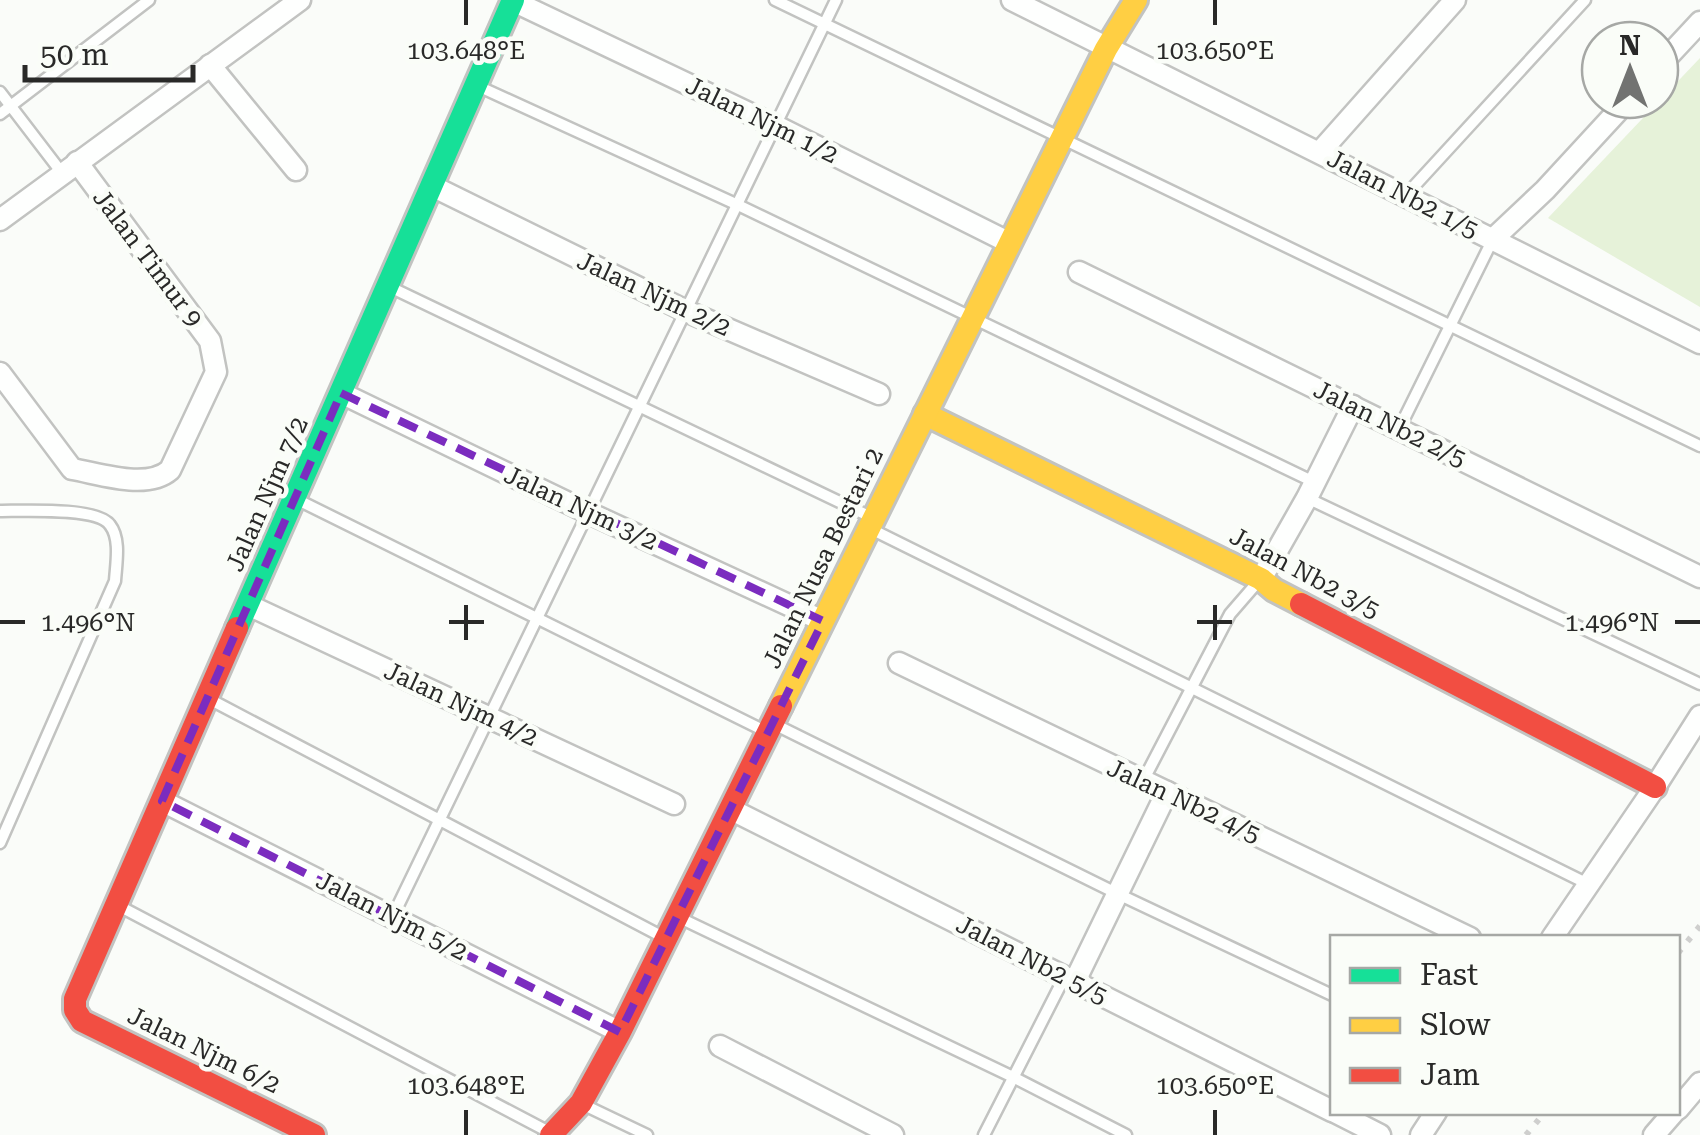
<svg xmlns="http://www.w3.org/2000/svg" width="1700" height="1135" font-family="'Roboto Serif',serif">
  <rect width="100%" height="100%" fill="#fafcf9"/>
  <polygon fill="#e6f2d9" points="1700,58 1700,307 1548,218"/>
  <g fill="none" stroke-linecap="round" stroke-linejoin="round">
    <g stroke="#c2c3c1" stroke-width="15">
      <g id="lane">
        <polyline points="775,0 1700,446"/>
        <polyline points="480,87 738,205 1314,482"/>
        <polyline points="0,92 62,173"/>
        <polyline points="0,114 149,0"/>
        <polyline points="1406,195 1585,0"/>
        <polyline points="392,288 873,518"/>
        <polyline points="1399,429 1493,239"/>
        <polyline points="1307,498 1700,684"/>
        <polyline points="298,500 763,730"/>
        <path d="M0 511C23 511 98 507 110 525 121 539 116 564 115 581L0 843"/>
        <polyline points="873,530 1588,884"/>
        <polyline points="211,700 661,936"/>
        <polyline points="776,725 1116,893 1332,995"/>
        <polyline points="1143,781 1230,614 1256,584"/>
        <polyline points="119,906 547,1131"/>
        <polyline points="393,916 836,0"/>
        <polyline points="682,919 1013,1077 1126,1135"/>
        <polyline points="582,1104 647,1135"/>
        <polyline points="984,1135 1065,976"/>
      </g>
    </g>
    <g stroke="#c2c3c1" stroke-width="25">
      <g id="street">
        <polyline points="1012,0 1700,343"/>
        <polyline points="513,1 776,126 1010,243"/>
        <polyline points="210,65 296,170"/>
        <polyline points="1660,65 1700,22"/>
        <polyline points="1320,152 1455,0"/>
        <polyline points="432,186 686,311 879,394"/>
        <polyline points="0,220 300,0"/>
        <polyline points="1493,239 1545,190 1628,100"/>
        <polyline points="1079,272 1700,577"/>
        <path d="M0 373 72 469C101 474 147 490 170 470L216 372 210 341 77 162"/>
        <polyline points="341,393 589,513 823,621"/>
        <polyline points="1261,579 1307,498 1353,406"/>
        <polyline points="248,605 674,804"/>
        <polyline points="899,663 1470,938"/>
        <polyline points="162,801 620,1032"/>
        <polyline points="730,809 1332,1111"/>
        <polyline points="1552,938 1655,787 1700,716"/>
        <polyline points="1075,981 1167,792"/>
        <polyline points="720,1046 893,1135"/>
        <polyline points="1678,1109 1700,1083"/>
        <polyline points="1335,1112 1380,1135"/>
        <polyline points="1421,1135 1436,1112"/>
        <polyline points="1654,1135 1674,1112"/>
      </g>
    </g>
    <g stroke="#c2c3c1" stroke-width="28">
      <polyline id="fast" points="237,628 513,0"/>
    </g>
    <g stroke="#c2c3c1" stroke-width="28">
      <g id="slow">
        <polyline points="925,414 1261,579 1274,590 1301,604"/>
        <polyline points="781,706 1106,49 1136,0"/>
      </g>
    </g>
    <g stroke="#c2c3c1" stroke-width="28">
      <g id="jam">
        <polyline points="1301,604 1655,787"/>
        <polyline points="237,628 75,999 75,1010 82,1021 314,1135"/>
        <polyline points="551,1135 581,1103 620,1032 781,706"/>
      </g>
    </g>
    <use href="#lane" stroke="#fefffe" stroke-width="10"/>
    <use href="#street" stroke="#fefffe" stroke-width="20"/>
    <use href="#fast" stroke="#16e098" stroke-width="22"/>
    <use href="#slow" stroke="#ffcf43" stroke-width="22"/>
    <use href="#jam" stroke="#f24e42" stroke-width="22"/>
    <g stroke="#cfcfce" stroke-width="6" stroke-dasharray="5 10" stroke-linecap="butt">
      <polyline points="1678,953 1700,926"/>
      <polyline points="1526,1135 1545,1112"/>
    </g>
  </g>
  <path fill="none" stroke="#7b2cbf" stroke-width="8" stroke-dasharray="20 12" stroke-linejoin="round" d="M341 393 823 621 620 1032 162 801Z"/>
  <path fill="none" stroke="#292928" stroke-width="4" d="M466 0V25M1215 0V25M466 605V640M1215 605V640M0 622H25M449 622H484M1197 622H1232M1675 622H1700M466 1110V1135M1215 1110V1135"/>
  <g text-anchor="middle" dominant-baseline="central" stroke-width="9" stroke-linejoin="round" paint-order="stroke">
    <g font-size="25" fill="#292928" stroke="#fafdf8">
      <text transform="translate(762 120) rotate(26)">Jalan Njm 1/2</text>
      <text transform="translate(1403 194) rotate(27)">Jalan Nb2 1/5</text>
      <text transform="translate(148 258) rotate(53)">Jalan Timur 9</text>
      <text transform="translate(654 294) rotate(25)">Jalan Njm 2/2</text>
      <text transform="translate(1390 424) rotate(26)">Jalan Nb2 2/5</text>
      <text transform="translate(267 494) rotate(-66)">Jalan Njm 7/2</text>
      <text transform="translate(581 508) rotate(25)">Jalan Njm 3/2</text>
      <text transform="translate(823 558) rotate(-64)">Jalan Nusa Bestari 2</text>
      <text transform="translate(1305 573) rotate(28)">Jalan Nb2 3/5</text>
      <text transform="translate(461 704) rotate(25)">Jalan Njm 4/2</text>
      <text transform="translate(1184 801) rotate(25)">Jalan Nb2 4/5</text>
      <text transform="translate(392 916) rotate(27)">Jalan Njm 5/2</text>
      <text transform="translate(1032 960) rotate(27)">Jalan Nb2 5/5</text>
      <text transform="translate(204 1050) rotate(26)">Jalan Njm 6/2</text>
    </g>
  </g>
  <g font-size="25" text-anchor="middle" fill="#292928" stroke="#fafdf8" stroke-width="9" stroke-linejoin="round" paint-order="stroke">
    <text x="466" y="59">103.648°E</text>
    <text x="1215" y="59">103.650°E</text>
    <text x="88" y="631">1.496°N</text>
    <text x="1612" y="631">1.496°N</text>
    <text x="466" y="1094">103.648°E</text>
    <text x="1215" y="1094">103.650°E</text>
  </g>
  <rect x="1330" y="935" width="350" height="180" fill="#fafdf8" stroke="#a6a8a5" stroke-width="2.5"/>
  <rect x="1350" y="968" width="50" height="15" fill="#16e098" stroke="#a6a8a5" stroke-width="2.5"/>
  <text x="1420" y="985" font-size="30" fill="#292928">Fast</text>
  <rect x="1350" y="1018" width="50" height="15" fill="#ffcf43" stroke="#a6a8a5" stroke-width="2.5"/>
  <text x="1420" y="1035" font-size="30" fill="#292928">Slow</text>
  <rect x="1350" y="1068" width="50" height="15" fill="#f24e42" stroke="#a6a8a5" stroke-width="2.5"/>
  <text x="1420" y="1085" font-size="30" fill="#292928">Jam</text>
  <g transform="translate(1630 70)"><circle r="48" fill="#fafdf8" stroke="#a6a8a5" stroke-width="2.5"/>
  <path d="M0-8L18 38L0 25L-18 38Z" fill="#727371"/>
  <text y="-15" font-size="28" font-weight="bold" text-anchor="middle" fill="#292928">N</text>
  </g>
  <path d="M25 65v15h168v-15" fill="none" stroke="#292928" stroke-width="5"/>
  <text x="40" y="65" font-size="30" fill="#292928" stroke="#fafdf8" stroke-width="8" paint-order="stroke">50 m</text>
</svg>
